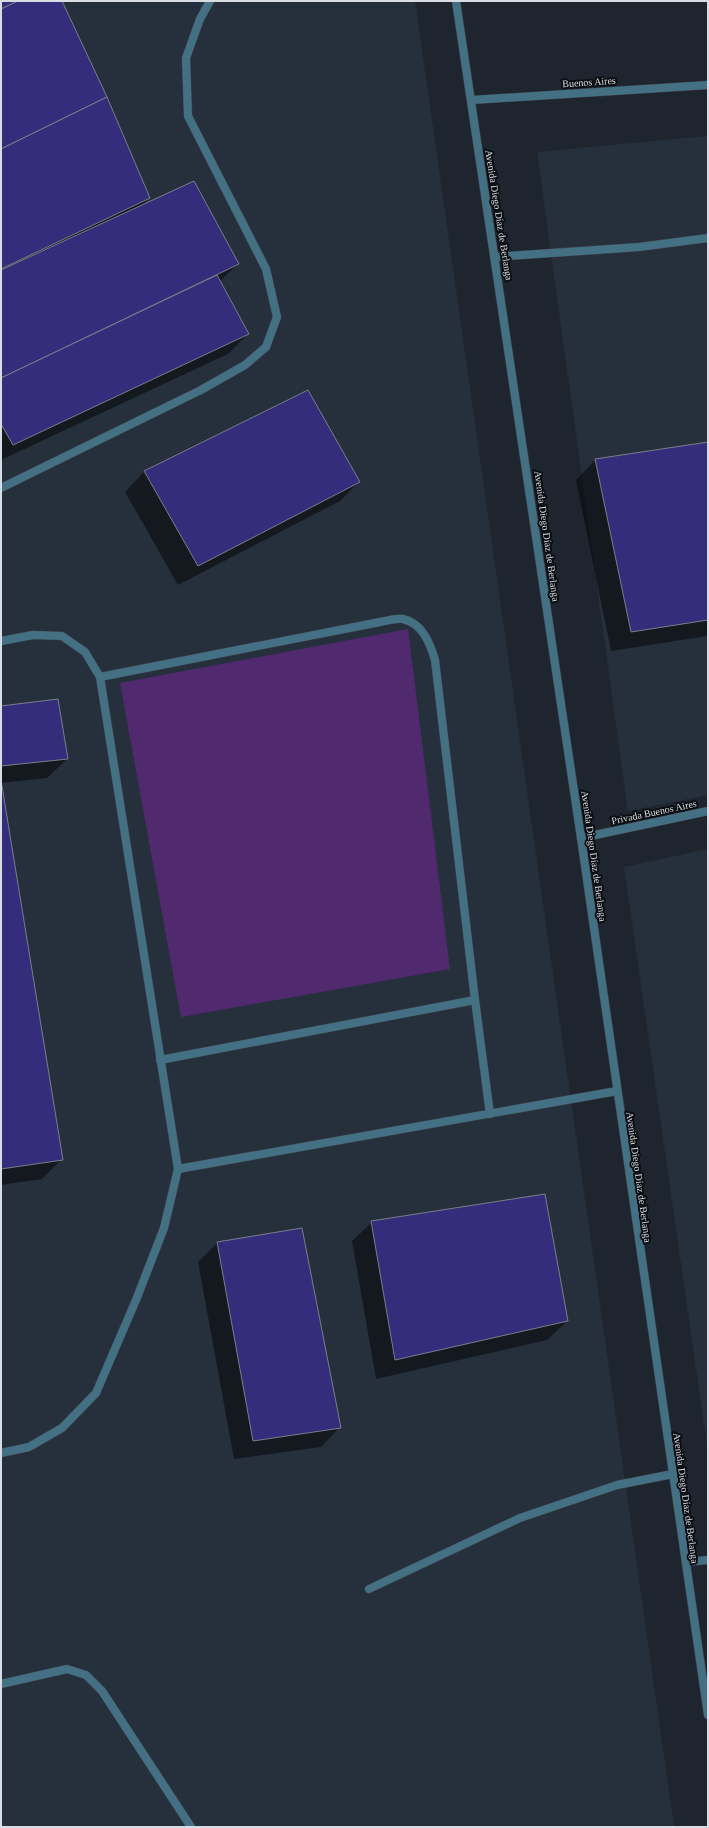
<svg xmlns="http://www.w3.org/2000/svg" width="709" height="1828" font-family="Georgia,serif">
  <rect width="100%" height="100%" fill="#1f252e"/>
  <g fill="#26303d">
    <polygon points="1,1 415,1 674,1827 1,1827"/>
    <polygon points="708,136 708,795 628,811 537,152"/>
    <polygon points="708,849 708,1452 624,867"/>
  </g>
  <polygon fill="#51296e" points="408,629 450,969 181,1017 120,683"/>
  <g fill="#0007">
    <polygon points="1,1 61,1 149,198 139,208 238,264 219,282 248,334 228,354 1,460"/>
    <polygon points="307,391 359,482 340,501 178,585 125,492 144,472"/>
    <polygon points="708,443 708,636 611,651 576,480 595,460"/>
    <polygon points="1,707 67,759 47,778 1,783"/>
    <polygon points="1,786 61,1160 42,1179 1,1185"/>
    <polygon points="372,1222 567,1321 547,1340 376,1379 352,1241"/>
    <polygon points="217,1243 340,1427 321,1447 234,1459 198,1262"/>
  </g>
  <g fill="#342d7c" stroke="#7c7d89">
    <polygon points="1,1 18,1 1,9"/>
    <polygon points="18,1 62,1 107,97 1,149 1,9"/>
    <polygon points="107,97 150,198 1,269 1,149"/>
    <polygon points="194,181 239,264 1,378 1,270"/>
    <polygon points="217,275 249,334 13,445 1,424 1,378"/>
    <polygon points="308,390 360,482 198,566 144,471"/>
    <polygon points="708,442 708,620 631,632 595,459"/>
    <polygon points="58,699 68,759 1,766 1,706"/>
    <polygon points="1,780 63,1160 1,1169"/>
    <polygon points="545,1194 568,1321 395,1360 371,1221"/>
    <polygon points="302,1228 341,1428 253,1441 217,1242"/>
  </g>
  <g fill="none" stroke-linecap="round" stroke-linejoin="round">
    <g stroke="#3d424b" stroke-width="9">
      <g id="service">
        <polyline points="495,257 639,247 708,238"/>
        <polyline points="1,488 201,390 245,365 266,347 277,317 266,269 188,116 186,58 200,19 210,1"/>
        <polyline points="1,641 33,635 62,636 85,652 100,677 178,1169 164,1228 136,1300 96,1393 62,1428 29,1447 1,1453"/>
        <path d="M100 677 380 622C387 621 396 618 403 619 422 623 430 643 435 660L475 1000 490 1114"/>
        <polyline points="581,838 708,811"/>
        <polyline points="160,1060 475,1000"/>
        <polyline points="178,1169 617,1091"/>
        <polyline points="686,1562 708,1560"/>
        <polyline points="369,1589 520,1518 617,1485 673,1474"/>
        <polyline points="1,1684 67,1669 86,1675 102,1691 191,1827"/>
      </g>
    </g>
    <g stroke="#3d424b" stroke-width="9">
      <polyline id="minor" points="472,100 708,85"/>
    </g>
    <g stroke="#3d424b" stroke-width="9">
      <polyline id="tertiary" points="456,1 581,838 708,1715"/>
    </g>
    <use href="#service" stroke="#447084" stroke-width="8"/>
    <use href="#minor" stroke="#447084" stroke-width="8"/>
    <use href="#tertiary" stroke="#447084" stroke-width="8"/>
  </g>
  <g text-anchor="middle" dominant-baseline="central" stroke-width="4" stroke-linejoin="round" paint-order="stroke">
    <g font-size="10" fill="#d8dde3" stroke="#0b0e12">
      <text transform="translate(589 82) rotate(-4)">Buenos Aires</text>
      <text transform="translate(499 215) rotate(81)">Avenida Diego Díaz de Berlanga</text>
      <text transform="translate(547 536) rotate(82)">Avenida Diego Díaz de Berlanga</text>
      <text transform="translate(654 812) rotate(-12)">Privada Buenos Aires</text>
      <text transform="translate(594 856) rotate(82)">Avenida Diego Díaz de Berlanga</text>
      <text transform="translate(639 1177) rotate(82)">Avenida Diego Díaz de Berlanga</text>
      <text transform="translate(686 1498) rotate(82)">Avenida Diego Díaz de Berlanga</text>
    </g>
  </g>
  <rect width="709" height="1828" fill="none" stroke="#d8dde3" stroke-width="4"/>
</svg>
